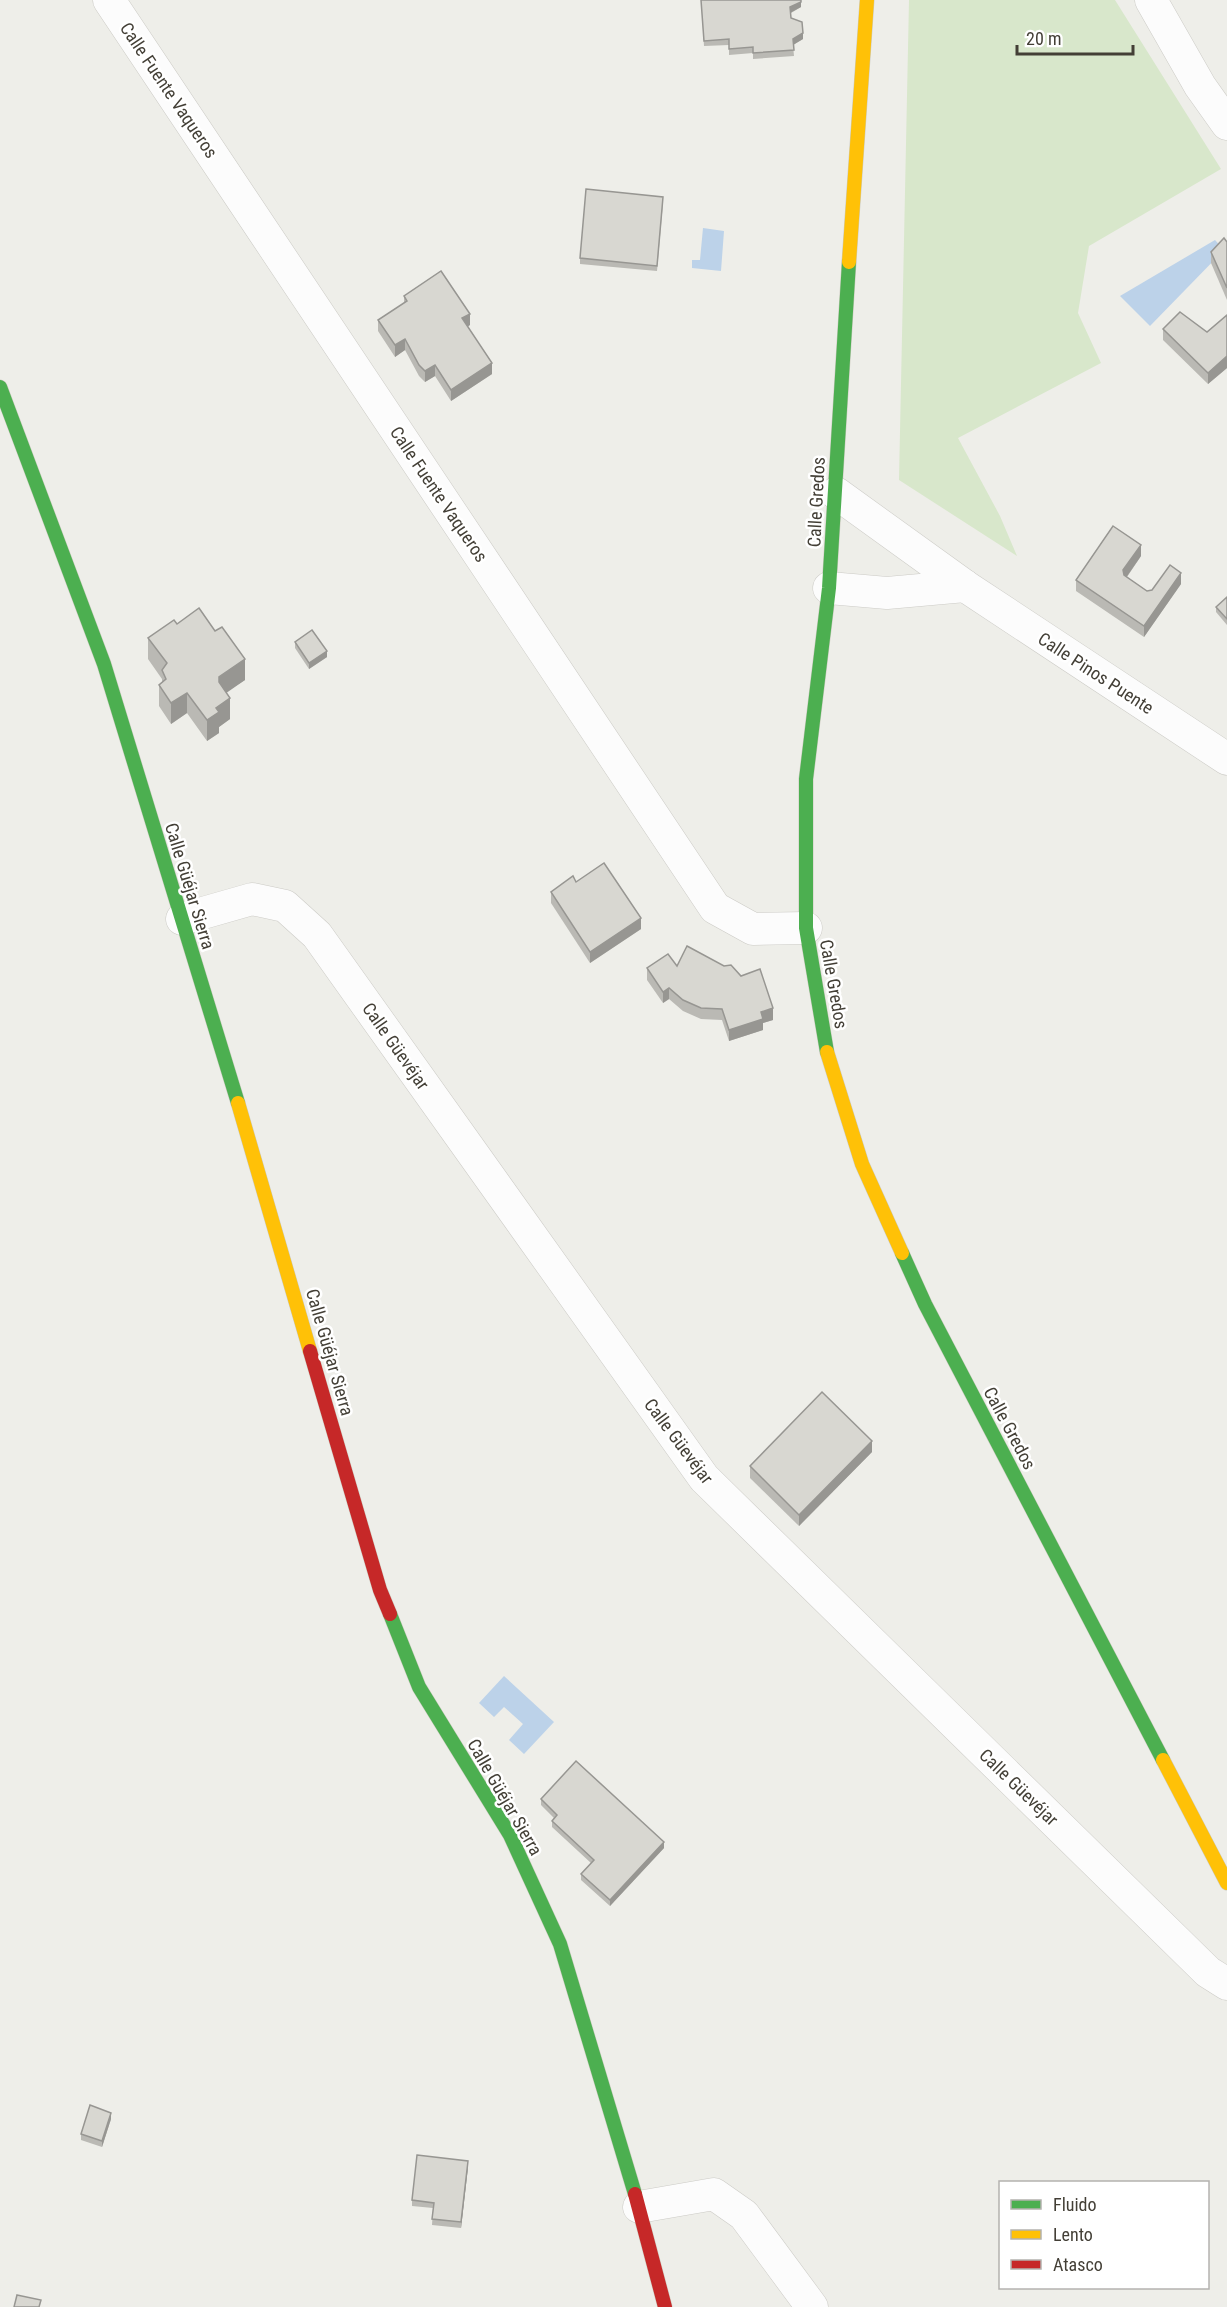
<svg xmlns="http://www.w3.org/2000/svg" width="1227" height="2307" font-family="'Roboto Condensed',sans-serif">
  <rect width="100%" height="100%" fill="#eeeee9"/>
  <polygon fill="#d8e7cb" points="909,0 1115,0 1221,169 1089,246 1078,313 1101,363 958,438 1000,516 1017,556 899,480"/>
  <g fill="#bcd2e9">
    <polygon points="703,228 724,231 721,271 692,268 692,260 700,260"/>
    <polygon points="1215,240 1224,250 1150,326 1120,296"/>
    <polygon points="504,1676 554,1722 524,1754 509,1740 523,1724 504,1707 494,1717 479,1703"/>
  </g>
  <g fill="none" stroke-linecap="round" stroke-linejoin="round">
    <g stroke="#cccbc6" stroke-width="33">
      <g id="street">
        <polyline points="109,0 715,908 753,929 806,928"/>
        <polyline points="1151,0 1200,86 1227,124"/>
        <polyline points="836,493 965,586 1227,759"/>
        <polyline points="829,588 887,593 965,586"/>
        <polyline points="182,919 252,899 285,906 317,935 704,1478 1208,1972 1227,1984"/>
        <polyline points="639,2207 714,2194 744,2215 812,2307"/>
      </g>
    </g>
    <g stroke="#cccbc0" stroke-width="15">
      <g id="fast">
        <polyline points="0,387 104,664 238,1103"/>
        <polyline points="827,1052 806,928 806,779 829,588 849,262"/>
        <polyline points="902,1253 925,1304 1163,1760"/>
        <polyline points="390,1614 419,1687 510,1835 560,1944 635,2194"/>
      </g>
    </g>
    <g stroke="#cccbc0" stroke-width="15">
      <g id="slow">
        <polyline points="849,262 867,0"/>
        <polyline points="827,1052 862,1164 902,1253"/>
        <polyline points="238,1103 310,1351"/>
        <polyline points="1163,1760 1227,1883"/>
      </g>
    </g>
    <g stroke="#cccbc0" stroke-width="15">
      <g id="jam">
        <polyline points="310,1351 380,1590 390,1614"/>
        <polyline points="635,2194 665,2307"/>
      </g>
    </g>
    <use href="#street" stroke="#fcfcfc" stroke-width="32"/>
    <use href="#fast" stroke="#4caf50" stroke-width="14"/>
    <use href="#slow" stroke="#ffc107" stroke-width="14"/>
    <use href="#jam" stroke="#c62828" stroke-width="14"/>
  </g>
  <g fill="#bab9b4">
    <polygon points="701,0 801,7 791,13 791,18 803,39 793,45 794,56 753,59 753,53 729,55 729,45 704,46"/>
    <polygon points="663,203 657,271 580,264 580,258"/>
    <polygon points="1227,242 1227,300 1211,263 1211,252"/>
    <polygon points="404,296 470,325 468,326 492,374 451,401 435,376 425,382 419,376 405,350 395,357 378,331 378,320 404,303"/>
    <polygon points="1227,315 1227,368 1208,384 1163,340 1163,329 1207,332"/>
    <polygon points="1141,556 1127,577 1147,591 1181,584 1144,637 1076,591 1076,580"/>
    <polygon points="1227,597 1227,625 1216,612 1216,607"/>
    <polygon points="177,624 245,680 226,692 230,719 219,727 219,733 207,741 187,713 171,724 159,706 159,685 162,682 162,679 148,659 148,638"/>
    <polygon points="295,642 327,657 309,669 295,648"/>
    <polygon points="576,882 641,929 590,963 551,903 551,892"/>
    <polygon points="677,966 773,1020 763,1023 763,1030 729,1041 722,1020 701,1019 683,1011 669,999 663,1003 647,980 647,968"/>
    <polygon points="872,1452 799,1526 750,1478 750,1466"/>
    <polygon points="541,1799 664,1848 610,1906 581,1880 581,1874 591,1863 552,1827 552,1821 554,1818 541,1805"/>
    <polygon points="111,2119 102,2147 81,2140 81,2134"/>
    <polygon points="468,2167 461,2228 432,2225 433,2208 412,2206 412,2200"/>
  </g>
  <g fill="#979692">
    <polygon points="801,2 801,7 790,13 790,7"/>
    <polygon points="803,33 803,39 793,45 793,39"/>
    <polygon points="470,314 470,325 462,330 462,318"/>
    <polygon points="405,339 405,350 395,357 395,345"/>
    <polygon points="1227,356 1227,368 1208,384 1208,373"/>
    <polygon points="492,363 492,374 451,401 451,390"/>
    <polygon points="435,365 435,376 425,382 425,371"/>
    <polygon points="1141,545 1141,556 1123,582 1123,570"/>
    <polygon points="1181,573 1181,584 1144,637 1144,626"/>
    <polygon points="327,651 327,657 309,669 309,663"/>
    <polygon points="245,659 245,680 219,698 219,677"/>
    <polygon points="187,693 187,713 171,724 171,703"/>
    <polygon points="230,698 230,719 219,727 219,733 207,741 207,720 216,708"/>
    <polygon points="641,918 641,929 590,963 590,952"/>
    <polygon points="669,988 669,999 663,1003 663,992"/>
    <polygon points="773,1008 773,1020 763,1023 763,1030 729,1041 729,1030 761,1012"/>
    <polygon points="872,1441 872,1452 799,1526 799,1515"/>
    <polygon points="664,1842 664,1848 610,1906 610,1900"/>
    <polygon points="111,2113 111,2119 102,2147 102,2141"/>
    <polygon points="468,2161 468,2167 461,2228 461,2222"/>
  </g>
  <g fill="#d8d7d1" stroke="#979692" stroke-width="1.5">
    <polygon points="701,0 801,0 801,2 790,7 791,18 802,22 803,33 793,39 794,50 753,53 753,47 729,49 729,39 704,41"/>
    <polygon points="586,189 663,197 657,266 580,258"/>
    <polygon points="1224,238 1227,242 1227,288 1211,252"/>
    <polygon points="441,271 470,314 462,318 492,363 451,390 435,365 425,371 419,365 405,339 395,345 378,320 407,301 404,296"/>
    <polygon points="1180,312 1207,332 1227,315 1227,356 1208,373 1163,329"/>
    <polygon points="1113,526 1141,545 1123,570 1124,575 1147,591 1152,590 1170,565 1181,573 1144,626 1076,580"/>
    <polygon points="1227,597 1227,619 1216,607"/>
    <polygon points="199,608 215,631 222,627 245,659 219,677 219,682 230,698 216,708 219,712 207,720 187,693 171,703 159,685 166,679 162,670 167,663 148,638 174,620 177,624"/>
    <polygon points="312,630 327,651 309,663 295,642"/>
    <polygon points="604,863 641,918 590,952 551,892 573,876 576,882"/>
    <polygon points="687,946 724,966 731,965 741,976 760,969 773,1008 761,1012 763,1019 729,1030 722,1009 701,1008 683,1000 669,988 663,992 647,968 668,954 677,966"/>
    <polygon points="822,1392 872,1441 799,1515 750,1466"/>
    <polygon points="576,1761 664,1842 610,1900 581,1874 594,1860 552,1821 557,1815 541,1799"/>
    <polygon points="90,2105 111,2113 102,2141 81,2134"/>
    <polygon points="417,2155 468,2161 461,2222 432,2219 434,2203 412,2200"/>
    <polygon points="17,2295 41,2300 39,2307 14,2307"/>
  </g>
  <g text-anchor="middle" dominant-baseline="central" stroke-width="5" stroke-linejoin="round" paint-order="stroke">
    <g font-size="18" fill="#433f36" stroke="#fff">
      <text transform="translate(169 90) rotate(56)">Calle Fuente Vaqueros</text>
      <text transform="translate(439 494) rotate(56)">Calle Fuente Vaqueros</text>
      <text transform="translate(816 502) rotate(-87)">Calle Gredos</text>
      <text transform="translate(1096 673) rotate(33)">Calle Pinos Puente</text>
      <text transform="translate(190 886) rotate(73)">Calle Güéjar Sierra</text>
      <text transform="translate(834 984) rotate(80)">Calle Gredos</text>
      <text transform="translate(396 1046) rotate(55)">Calle Güevéjar</text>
      <text transform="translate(330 1352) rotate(74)">Calle Güéjar Sierra</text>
      <text transform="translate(1010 1428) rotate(62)">Calle Gredos</text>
      <text transform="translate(679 1441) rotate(53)">Calle Güevéjar</text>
      <text transform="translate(1019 1787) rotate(44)">Calle Güevéjar</text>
      <text transform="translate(505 1797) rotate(60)">Calle Güéjar Sierra</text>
    </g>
  </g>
  <rect x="999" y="2181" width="210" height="108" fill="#ffffff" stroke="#b4b2af" stroke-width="1.5"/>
  <rect x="1011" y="2200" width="30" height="9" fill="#4caf50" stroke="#b4b2af" stroke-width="1.5"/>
  <text x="1053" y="2211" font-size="18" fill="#433f36">Fluido</text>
  <rect x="1011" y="2230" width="30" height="9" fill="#ffc107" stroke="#b4b2af" stroke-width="1.5"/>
  <text x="1053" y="2241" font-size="18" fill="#433f36">Lento</text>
  <rect x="1011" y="2260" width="30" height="9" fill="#c62828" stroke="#b4b2af" stroke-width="1.5"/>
  <text x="1053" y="2271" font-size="18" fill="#433f36">Atasco</text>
  <path d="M1017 45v9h116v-9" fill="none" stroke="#433f36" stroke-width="3"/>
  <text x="1026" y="45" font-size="18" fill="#433f36" stroke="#ffffff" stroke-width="4.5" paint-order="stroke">20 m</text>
</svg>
